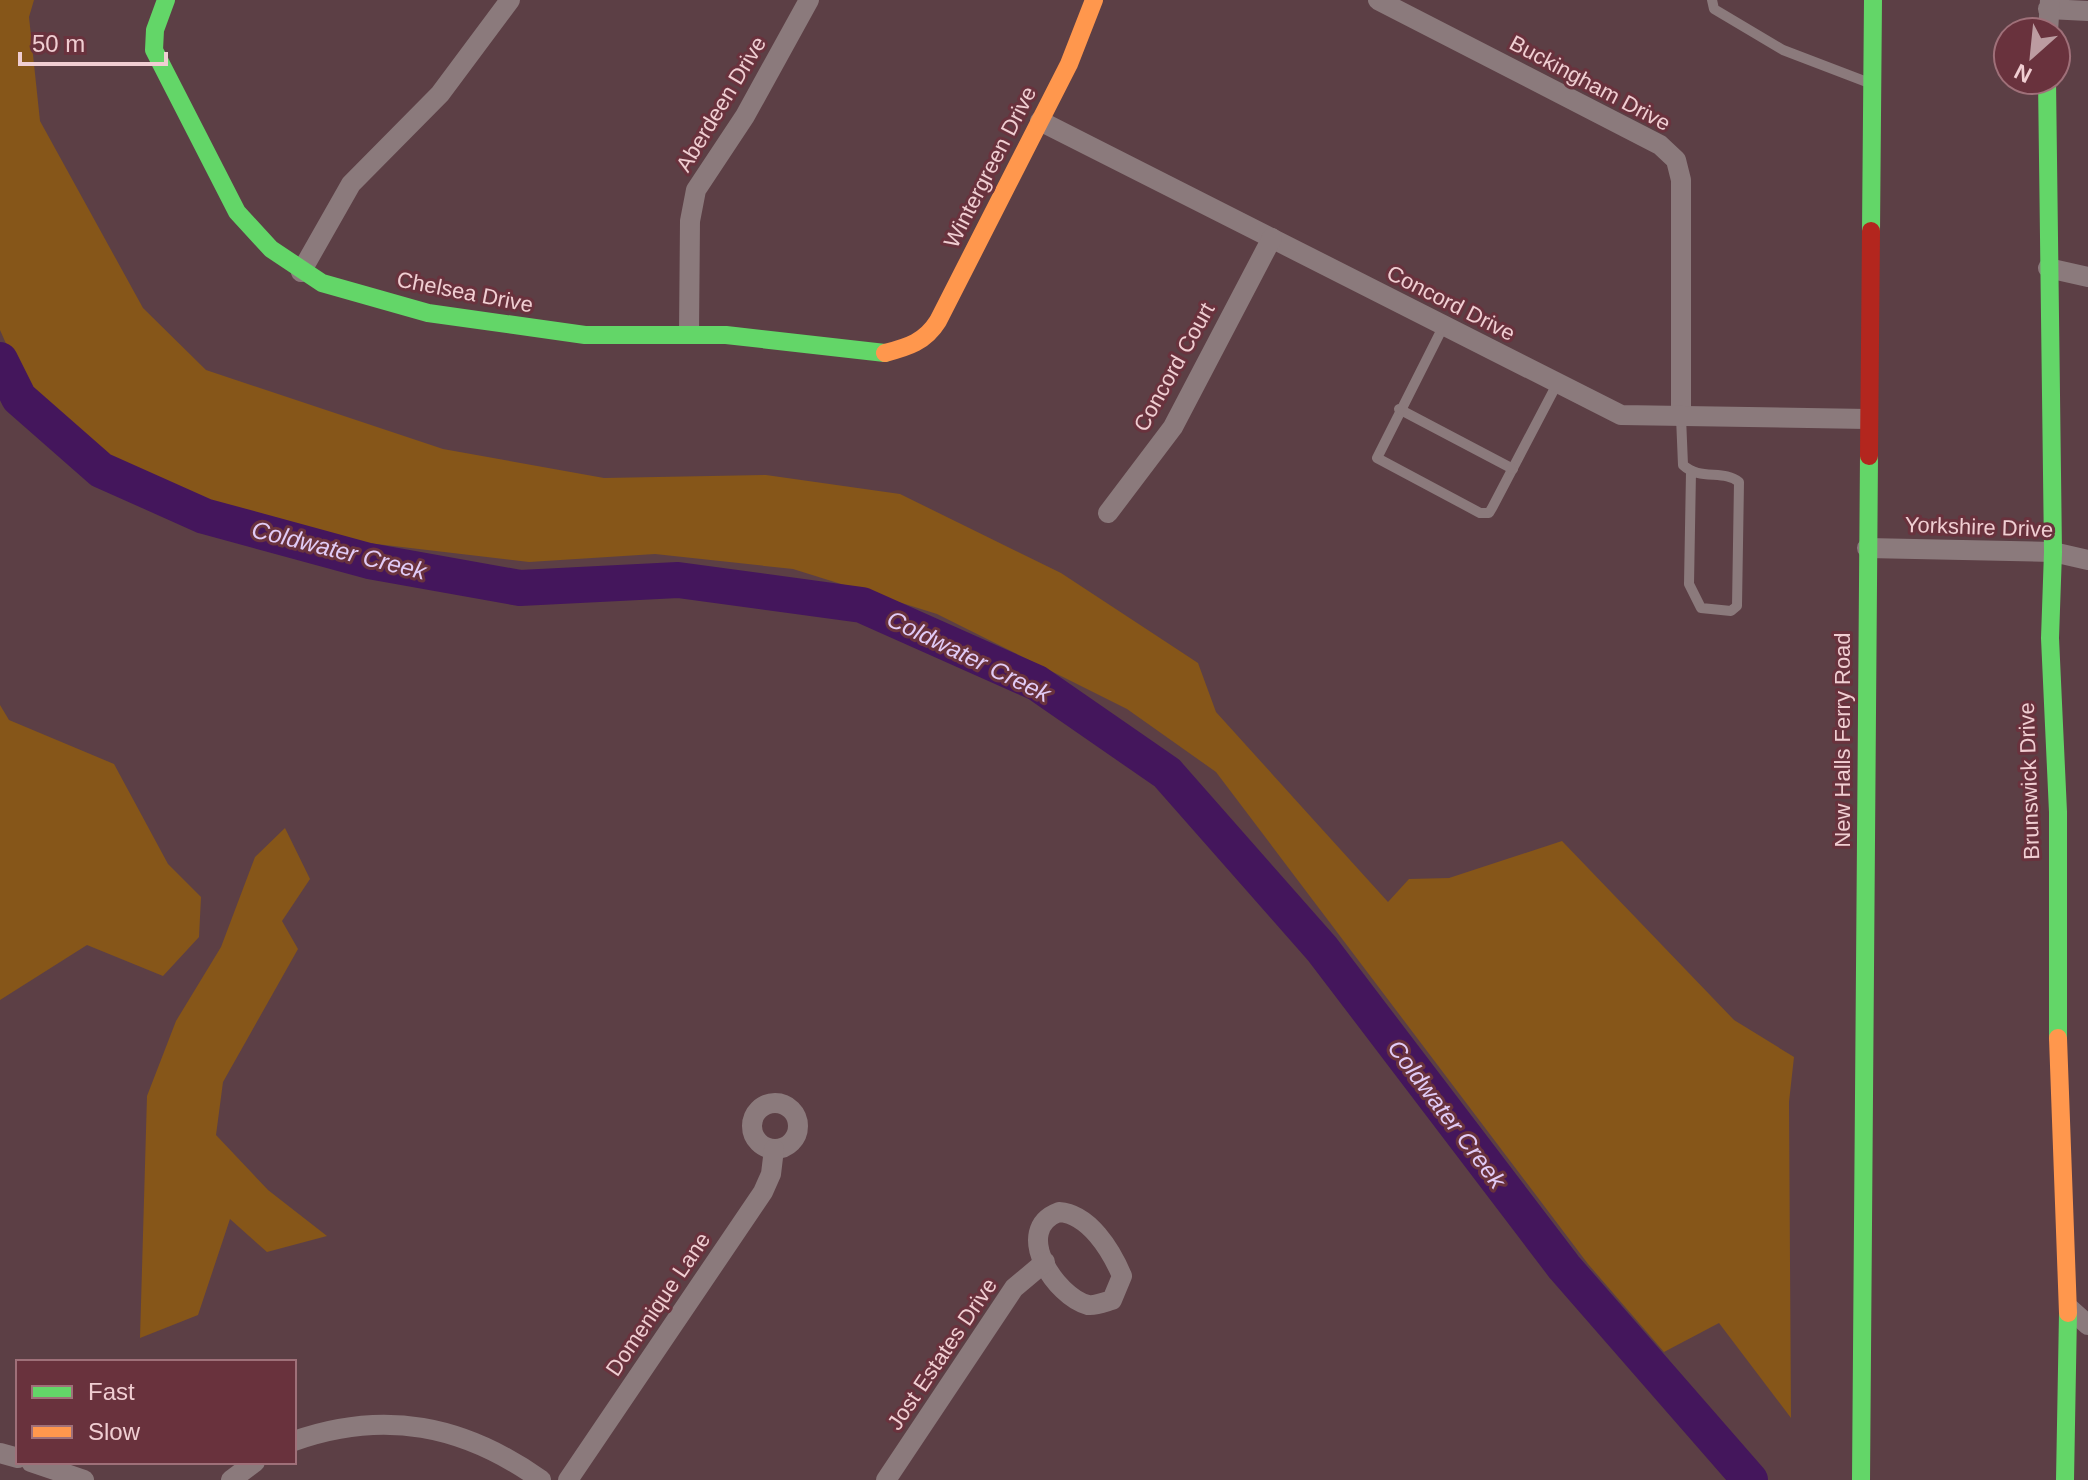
<svg xmlns="http://www.w3.org/2000/svg" width="2088" height="1480" font-family="Helvetica,sans-serif">
  <rect width="100%" height="100%" fill="#5c3f45"/>
  <g fill="#865619">
    <polygon points="0,0 34,0 29,17 40,121 143,308 206,370 443,449 604,478 766,475 900,494 1061,573 1198,663 1216,712 1388,902 1409,879 1449,878 1562,841 1734,1020 1794,1057 1789,1102 1791,1418 1719,1323 1664,1352 1588,1264 1216,772 1127,709 937,614 793,569 655,554 529,562 351,541 236,519 134,482 79,445 23,382 0,330"/>
    <polygon points="0,705 9,720 114,764 168,864 201,897 199,937 163,976 87,945 0,1000"/>
    <polygon points="285,828 310,879 282,921 298,949 223,1082 216,1135 268,1190 327,1236 267,1252 230,1219 198,1315 140,1338 147,1096 176,1021 221,947 255,857"/>
  </g>
  <g fill="none" stroke-linecap="round" stroke-linejoin="round">
    <polyline stroke="#44165c" stroke-width="36" points="0,360 19,398 101,470 204,516 369,561 520,588 678,580 862,605 1037,683 1167,773 1322,949 1564,1267 1750,1480"/>
    <g stroke="#8b7a7c" stroke-width="10">
      <polyline points="1712,0 1714,9 1783,50 1872,84"/>
      <polyline points="1443,327 1377,458 1480,513 1489,513 1492,508 1557,384"/>
      <polyline points="1399,409 1513,469"/>
      <path d="M1681 417 1683 465C1700 481 1724 469 1739 482L1737 606 1731 611 1701 608 1689 584 1691 472"/>
    </g>
    <g stroke="#8b7a7c" stroke-width="20">
      <polyline points="1378,0 1660,145 1676,160 1681,180 1681,417"/>
      <polyline points="2048,9 2088,11"/>
      <polyline points="2048,32 2050,0"/>
      <polyline points="1040,121 1621,415 1868,419"/>
      <polyline points="2048,268 2088,277"/>
      <polyline points="301,272 351,184 440,94 510,0"/>
      <polyline points="689,334 690,221 696,190 745,116 809,0"/>
      <polyline points="1108,513 1173,427 1272,238"/>
      <polyline points="1867,548 2053,552 2088,560"/>
      <circle cx="775" cy="1126" r="23"/>
      <path d="M1059 1212C1089 1214 1111 1250 1122 1276L1112 1300C1105 1302 1096 1306 1088 1305 1056 1297 1011 1230 1059 1212Z"/>
      <polyline points="2069,1308 2088,1325"/>
      <path d="M294 1441C384 1409 464 1425 541 1480"/>
      <polyline points="0,1453 18,1458"/>
      <polyline points="31,1462 84,1480"/>
      <polyline points="231,1480 255,1462"/>
      <polyline points="568,1480 763,1192 771,1174 774,1149"/>
      <polyline points="886,1480 1014,1288 1045,1262"/>
    </g>
    <g stroke="#63d668" stroke-width="18">
      <polyline points="166,0 155,30 154,50 237,212 271,249 322,283 428,313 585,335 726,335 885,353"/>
      <polyline points="2047,80 2053,552 2050,638 2058,812 2058,1038"/>
      <polyline points="1871,231 1873,0"/>
      <polyline points="1861,1480 1869,456"/>
      <polyline points="2065,1480 2068,1313"/>
    </g>
    <g stroke="#ff974d" stroke-width="18">
      <path d="M885 353C908 347 925 342 938 321L1069 64 1094 0"/>
      <polyline points="2058,1038 2068,1313"/>
    </g>
    <polyline stroke="#b3261e" stroke-width="18" points="1869,456 1871,231"/>
  </g>
  <g text-anchor="middle" dominant-baseline="central" stroke-width="6" stroke-linejoin="round" paint-order="stroke">
    <g font-size="22" fill="#f0ced2" stroke="#69323d">
      <text transform="translate(1590 83) rotate(28)">Buckingham Drive</text>
      <text transform="translate(721 104) rotate(-59)">Aberdeen Drive</text>
      <text transform="translate(990 167) rotate(-63)">Wintergreen Drive</text>
      <text transform="translate(465 292) rotate(11)">Chelsea Drive</text>
      <text transform="translate(1451 303) rotate(27)">Concord Drive</text>
      <text transform="translate(1174 367) rotate(-61)">Concord Court</text>
      <text transform="translate(1979 527) rotate(2)">Yorkshire Drive</text>
      <text transform="translate(1842 740) rotate(-90)">New Halls Ferry Road</text>
      <text transform="translate(2029 781) rotate(-92)">Brunswick Drive</text>
      <text transform="translate(658 1304) rotate(-56)">Domenique Lane</text>
      <text transform="translate(942 1354) rotate(-56)">Jost Estates Drive</text>
    </g>
    <g font-size="24" font-style="italic" fill="#e1cbf6" stroke="#69323d">
      <text transform="translate(339 550) rotate(14)">Coldwater Creek</text>
      <text transform="translate(969 656) rotate(26)">Coldwater Creek</text>
      <text transform="translate(1447 1114) rotate(53)">Coldwater Creek</text>
    </g>
  </g>
  <rect x="16" y="1360" width="280" height="104" fill="#69323d" stroke="#9f7079" stroke-width="2"/>
  <rect x="32" y="1386" width="40" height="12" fill="#63d668" stroke="#9f7079" stroke-width="2"/>
  <text x="88" y="1400" font-size="24" fill="#f0ced2">Fast</text>
  <rect x="32" y="1426" width="40" height="12" fill="#ff974d" stroke="#9f7079" stroke-width="2"/>
  <text x="88" y="1440" font-size="24" fill="#f0ced2">Slow</text>
  <g transform="translate(2032 56) rotate(207)"><circle r="38" fill="#69323d" stroke="#9f7079" stroke-width="2"/>
  <path d="M0-6L14 30L0 20L-14 30Z" fill="#bc9ca1"/>
  <text y="-12" font-size="22" font-weight="bold" text-anchor="middle" fill="#f0ced2">N</text>
  </g>
  <path d="M20 52v12h146v-12" fill="none" stroke="#f0ced2" stroke-width="4"/>
  <text x="32" y="52" font-size="24" fill="#f0ced2" stroke="#69323d" stroke-width="6" paint-order="stroke">50 m</text>
</svg>
